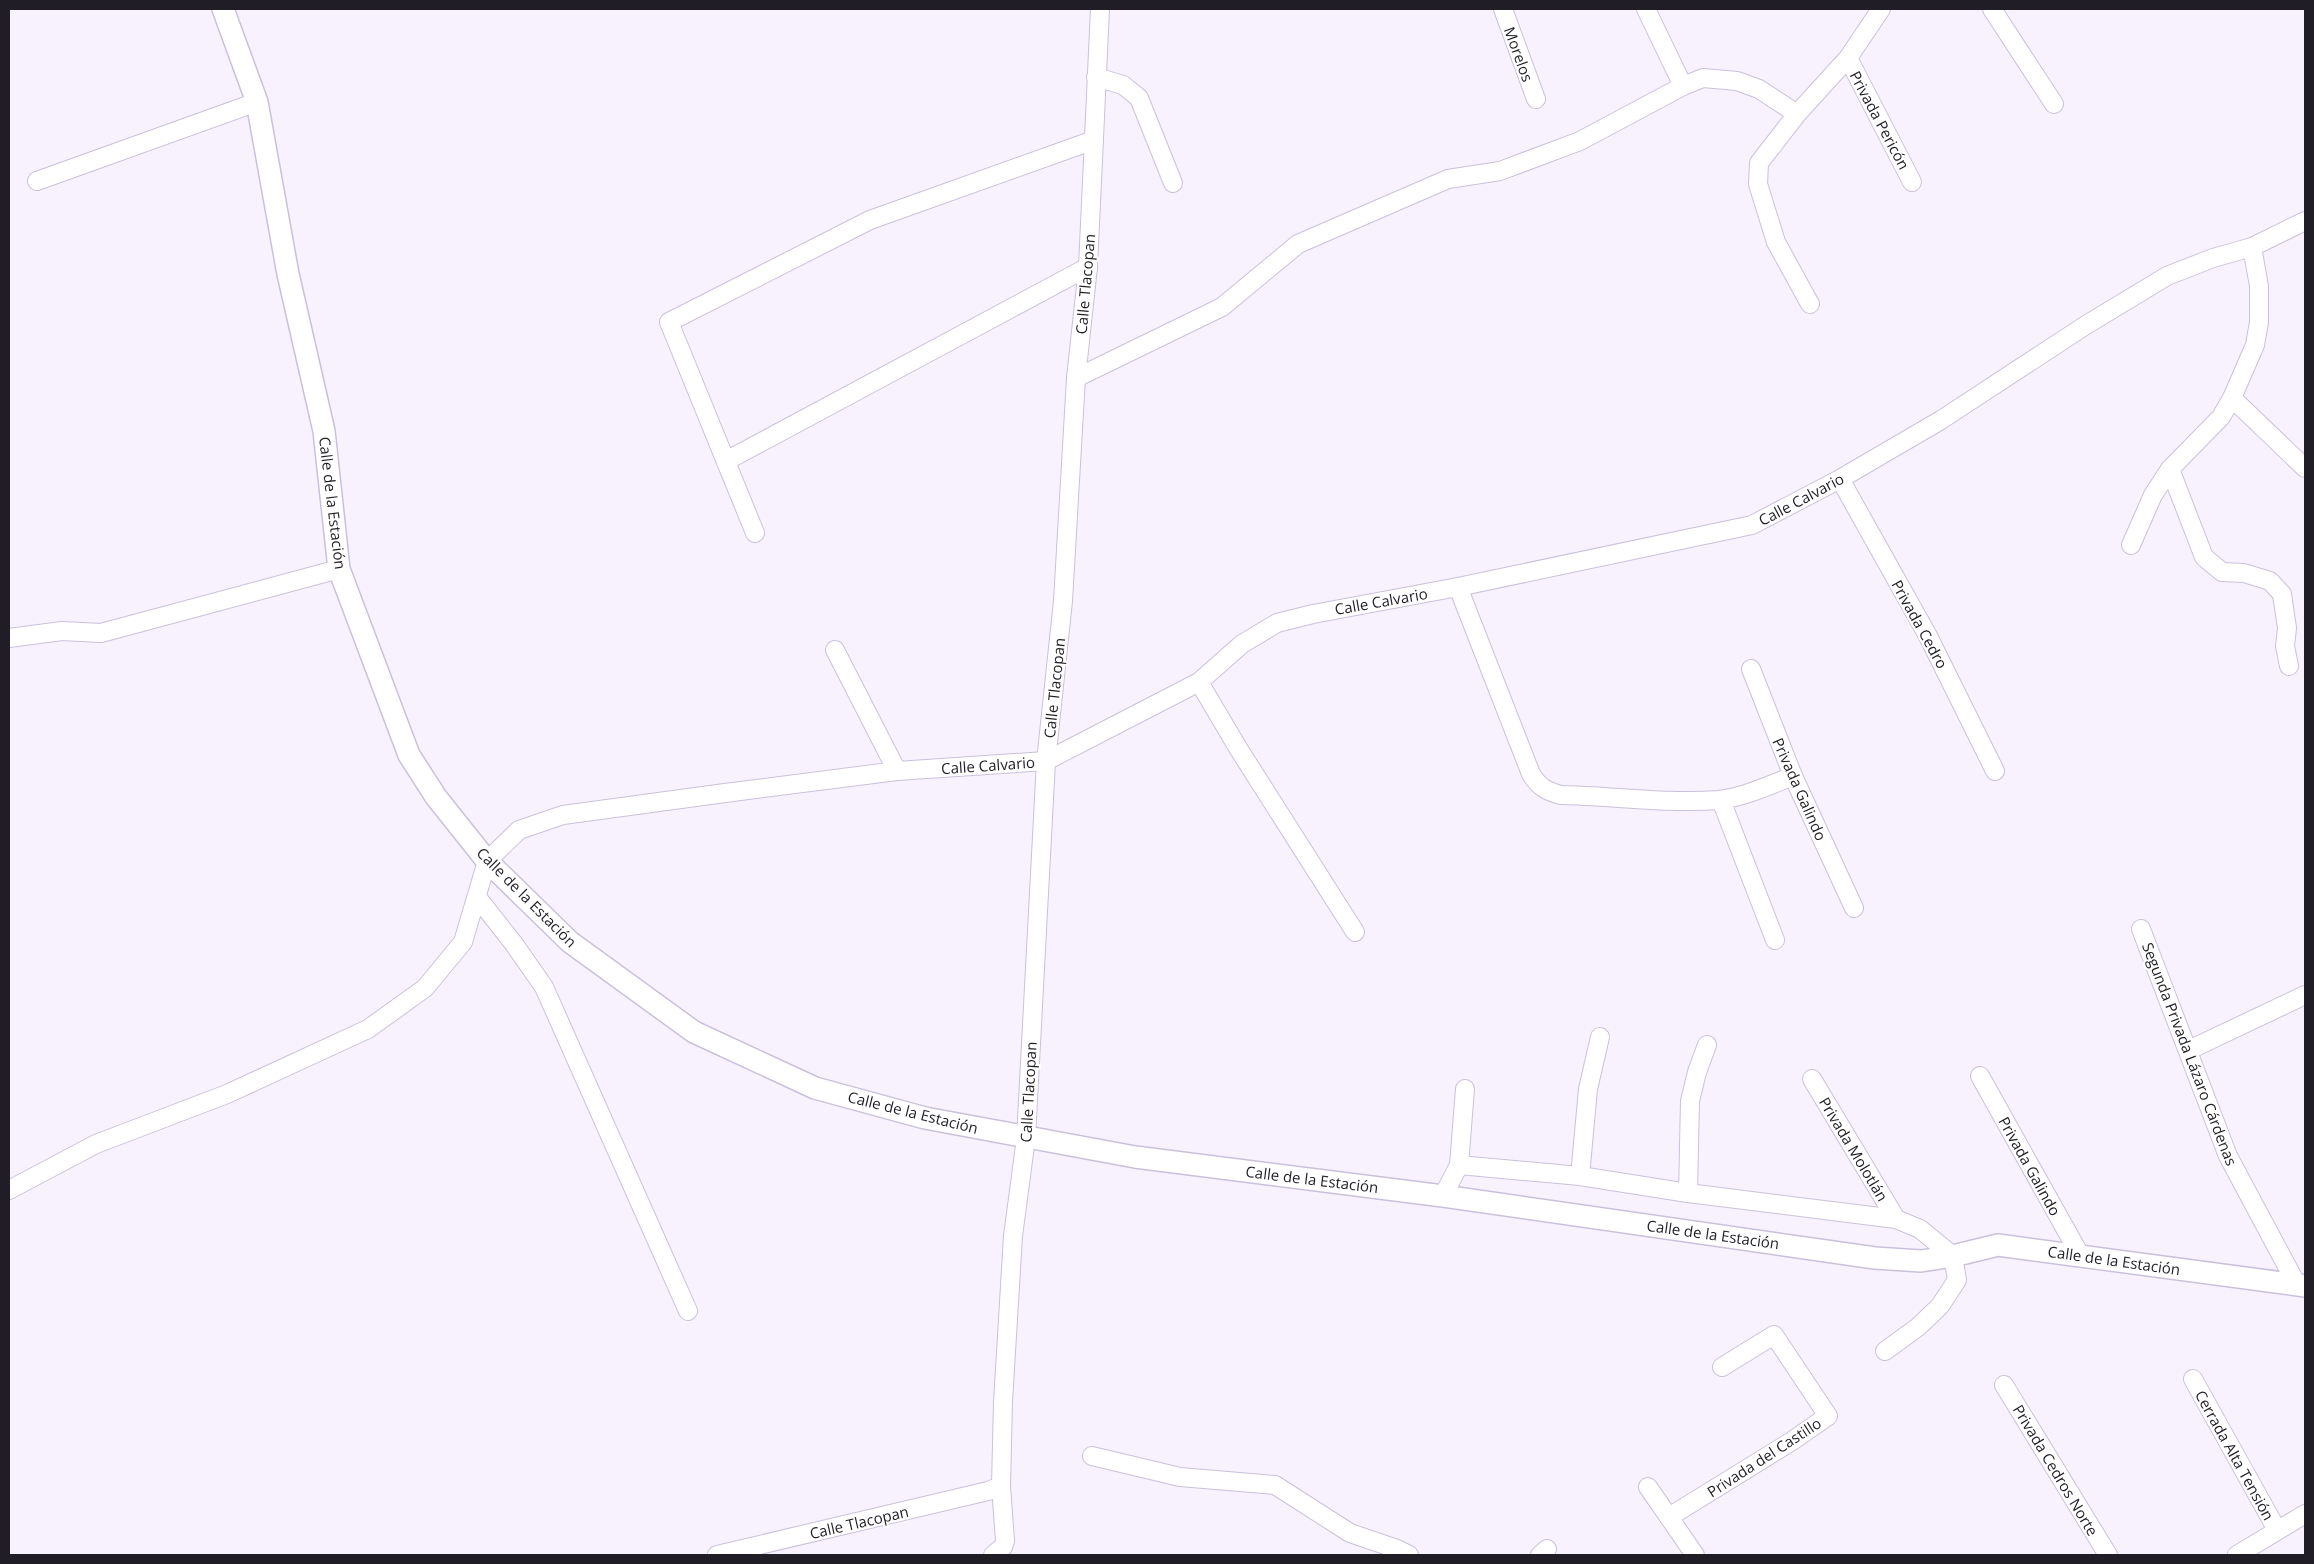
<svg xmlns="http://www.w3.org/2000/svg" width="2314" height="1564" font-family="'Open Sans',sans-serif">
  <rect width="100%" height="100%" fill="#f7f2fe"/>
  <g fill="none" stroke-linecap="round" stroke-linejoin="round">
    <g stroke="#cbc0dc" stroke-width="20">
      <g id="minor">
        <polyline points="1503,9 1536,99"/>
        <polyline points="1646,9 1683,86"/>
        <polyline points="1992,9 2054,104"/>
        <polyline points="1848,58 1912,182"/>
        <polyline points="1096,77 1123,85 1139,98 1173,183"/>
        <polyline points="37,181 257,102"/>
        <polyline points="1810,304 1776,242 1758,184 1759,163 1797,114 1848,58 1881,9"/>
        <polyline points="1076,378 1222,307 1298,244 1448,179 1500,171 1580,141 1683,86 1703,78 1737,81 1759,89 1797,114"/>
        <polyline points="2232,398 2305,468"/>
        <polyline points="726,461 1088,267"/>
        <polyline points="2170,469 2204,557 2222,572 2244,573 2270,581 2282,594 2287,628 2285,646 2289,666"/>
        <polyline points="1840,479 1928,636 1995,771"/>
        <polyline points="755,533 669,322 870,220 1094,140"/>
        <polyline points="2131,545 2153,495 2170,469 2221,417 2232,398 2255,345 2259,322 2259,286 2252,247"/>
        <path d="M1458 587 1531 774C1539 787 1546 791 1561 795 1613 796 1667 804 1719 800 1744 797 1770 785 1793 776"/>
        <polyline points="9,638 62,631 101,633 339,569"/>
        <polyline points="835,650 897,771"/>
        <polyline points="1751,669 1793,776 1854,908"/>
        <polyline points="1199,682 1238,748 1355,932"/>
        <polyline points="1721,800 1775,940"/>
        <polyline points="477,897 514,944 544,987 688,1311"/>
        <polyline points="2141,929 2228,1156 2297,1285"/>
        <polyline points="2189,1050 2305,995"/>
        <polyline points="1980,1076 2080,1255"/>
        <polyline points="1812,1079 1896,1219"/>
        <polyline points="1459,1165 1465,1089"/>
        <polyline points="1580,1176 1588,1089 1600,1037"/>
        <polyline points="9,1190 96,1144 227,1094 368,1029 425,988 463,942 487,861 519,830 563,815 725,793 897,771 1046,761 1199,682 1242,644 1277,623 1313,614 1458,587 1752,525 1840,479 1941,420 2086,325 2167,276 2213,258 2252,247 2305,221"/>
        <polyline points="1688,1193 1690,1101 1697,1072 1707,1045"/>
        <polyline points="1443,1196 1459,1165 1580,1176 1688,1193 1896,1219 1920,1229 1953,1256 1957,1280 1940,1306 1918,1327 1885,1351"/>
        <polyline points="2193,1379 2277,1530"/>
        <polyline points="2004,1385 2108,1555"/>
        <polyline points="1092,1456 1180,1477 1275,1485 1350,1533 1397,1549 1409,1555"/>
        <polyline points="1648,1487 1695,1555"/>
        <polyline points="1669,1517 1792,1441 1828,1416 1774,1335 1722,1367"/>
        <polyline points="717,1555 988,1491 1001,1486"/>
        <polyline points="993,1555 1003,1547 1005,1541 1001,1486 1003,1402 1013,1236 1026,1138 1046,761 1063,601 1076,378 1088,267 1100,9"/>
        <polyline points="1540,1555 1547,1549"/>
        <polyline points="2237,1555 2305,1514"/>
      </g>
    </g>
    <g stroke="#cbc0dc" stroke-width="24">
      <polyline id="tertiary" points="223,9 257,102 288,274 324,431 339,569 409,755 436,797 487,861 570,942 694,1032 815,1088 925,1118 1135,1157 1443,1196 1875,1258 1921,1261 1953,1256 1998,1245 2305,1286"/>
    </g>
    <use href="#minor" stroke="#fff" stroke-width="18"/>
    <use href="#tertiary" stroke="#fff" stroke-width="21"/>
  </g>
  <g text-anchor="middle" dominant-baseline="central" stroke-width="4.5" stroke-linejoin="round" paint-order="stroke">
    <g font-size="15" fill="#211d27" stroke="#fff">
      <text transform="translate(1519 54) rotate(70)">Morelos</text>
      <text transform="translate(1880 120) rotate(62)">Privada Pericón</text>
      <text transform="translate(1085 284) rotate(-85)">Calle Tlacopan</text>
      <text transform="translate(1801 499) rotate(-28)">Calle Calvario</text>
      <text transform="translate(333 503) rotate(83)">Calle de la Estación</text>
      <text transform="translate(1381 601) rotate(-10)">Calle Calvario</text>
      <text transform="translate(1920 624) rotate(61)">Privada Cedro</text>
      <text transform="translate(1054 688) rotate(-84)">Calle Tlacopan</text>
      <text transform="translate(988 765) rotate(-4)">Calle Calvario</text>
      <text transform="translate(1800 789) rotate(66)">Privada Galindo</text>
      <text transform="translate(527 897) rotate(45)">Calle de la Estación</text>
      <text transform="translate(2190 1054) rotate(69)">Segunda Privada Lázaro Cárdenas</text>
      <text transform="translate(1028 1092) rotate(-87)">Calle Tlacopan</text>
      <text transform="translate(913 1112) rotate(14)">Calle de la Estación</text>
      <text transform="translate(1854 1149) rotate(59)">Privada Molotlán</text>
      <text transform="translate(2030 1166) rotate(61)">Privada Galindo</text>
      <text transform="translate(1312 1179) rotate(7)">Calle de la Estación</text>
      <text transform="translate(1713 1234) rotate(8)">Calle de la Estación</text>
      <text transform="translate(2114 1260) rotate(8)">Calle de la Estación</text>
      <text transform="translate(2235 1455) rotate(61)">Cerrada Alta Tensión</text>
      <text transform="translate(1764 1457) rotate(-33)">Privada del Castillo</text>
      <text transform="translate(2056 1470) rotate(59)">Privada Cedros Norte</text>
      <text transform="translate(859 1522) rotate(-13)">Calle Tlacopan</text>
    </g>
  </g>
  <rect width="2314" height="1564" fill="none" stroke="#211d27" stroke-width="20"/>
</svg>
